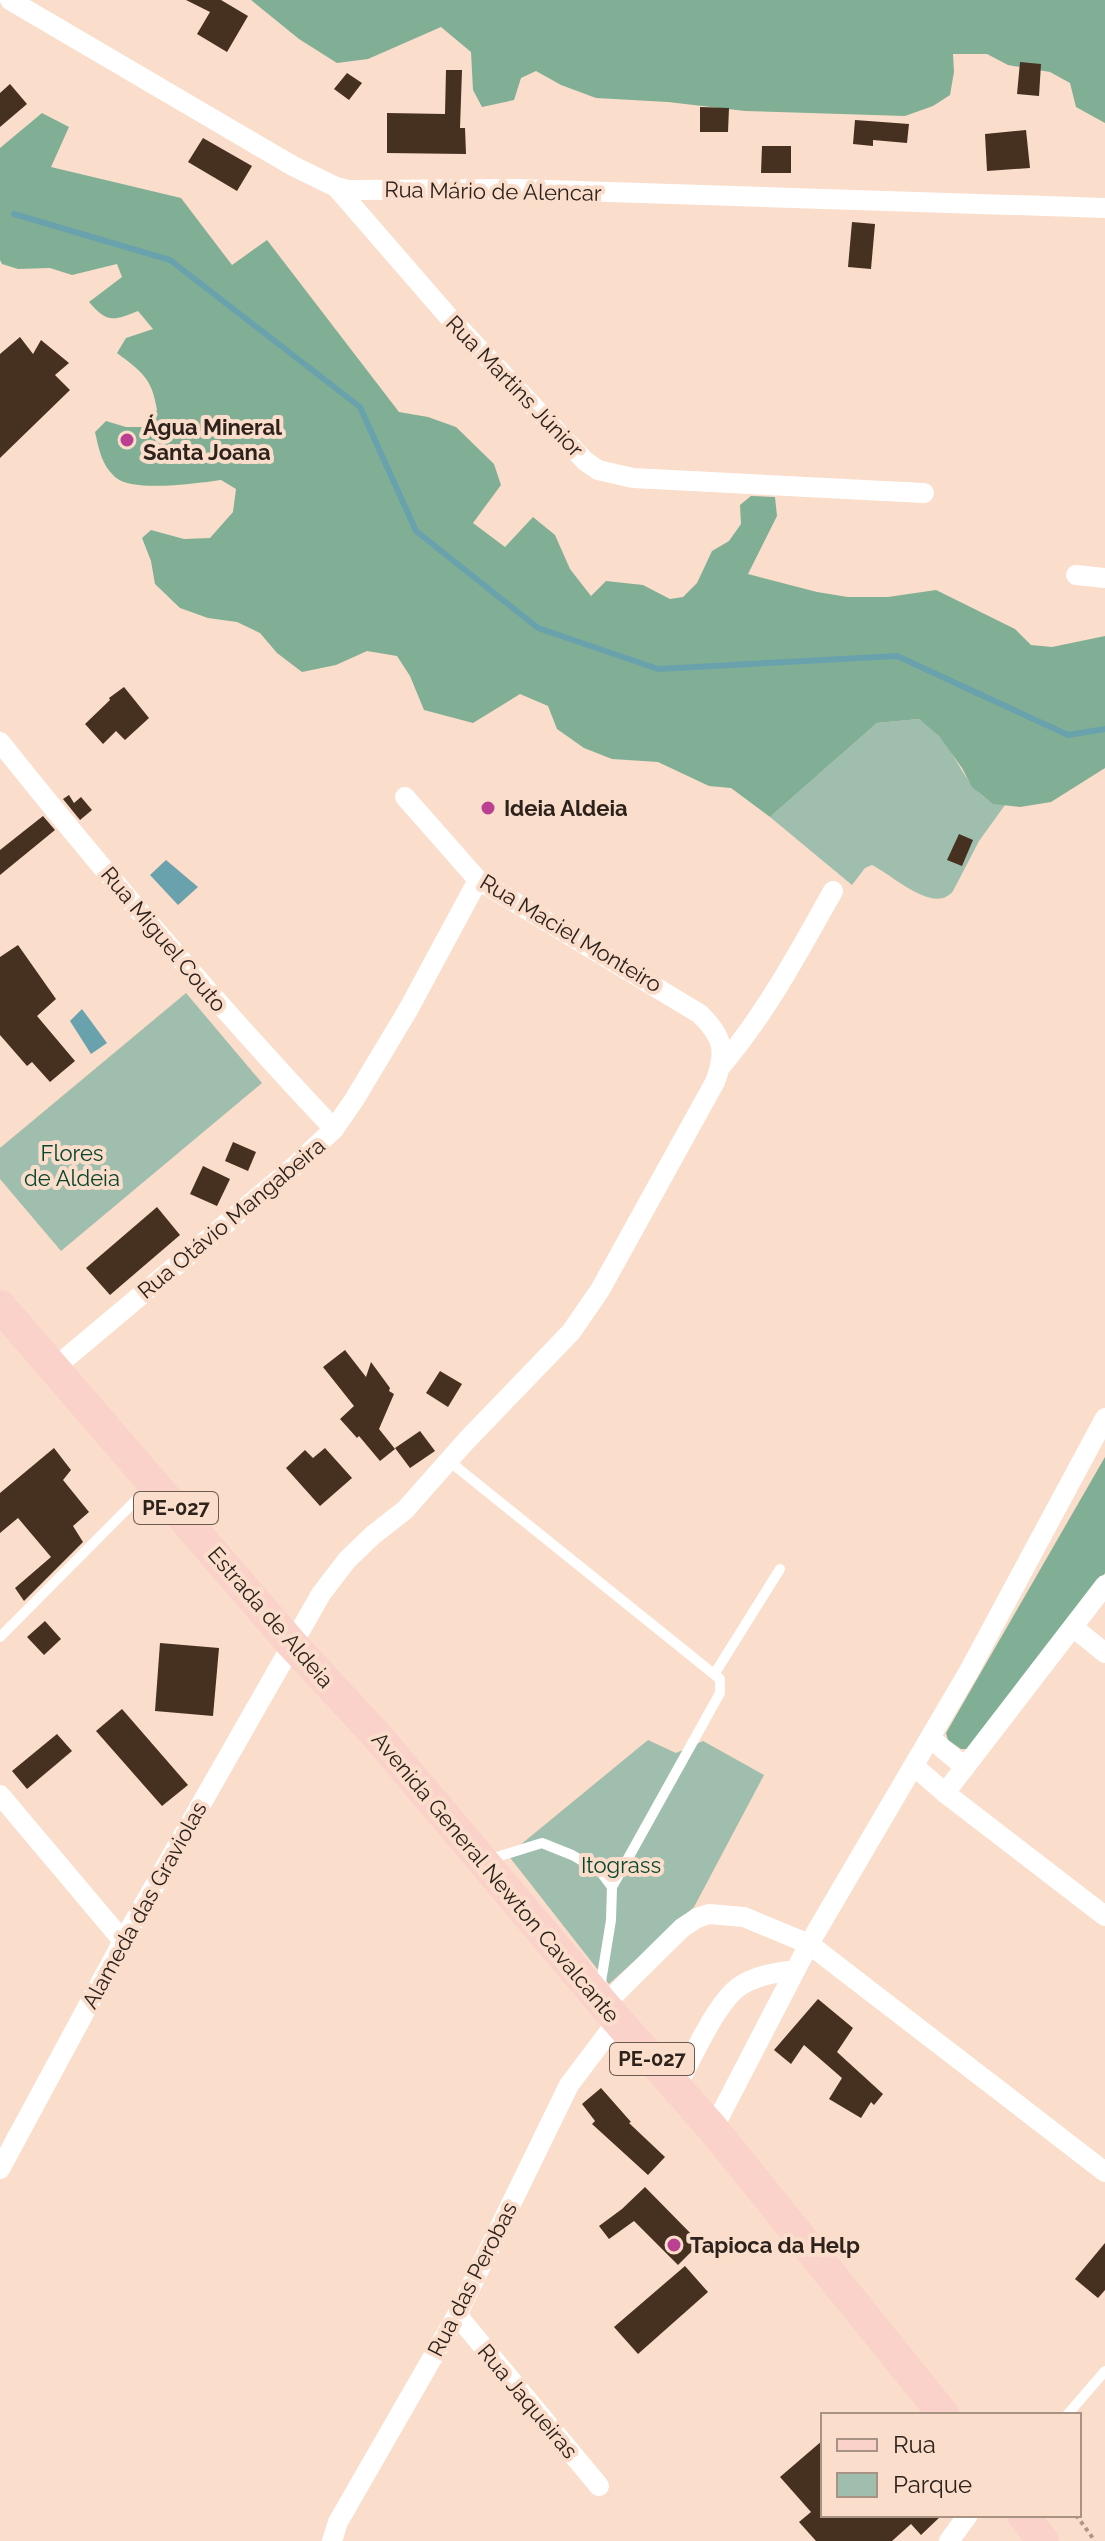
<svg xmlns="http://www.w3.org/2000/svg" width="1105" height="2541" font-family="Raleway,sans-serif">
  <rect width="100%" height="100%" fill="#faddca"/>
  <g fill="#a0bead">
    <path d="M919 719C925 724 933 729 938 735 960 758 969 801 1005 805L979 841 953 891C934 915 894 876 872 865L865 868 852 885 770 817 877 723Z"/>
    <polygon points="186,993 262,1083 61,1251 0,1179 0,1148"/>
    <polygon points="648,1740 676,1753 703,1741 764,1775 694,1907 609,1984 508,1855"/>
  </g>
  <g fill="#81af96">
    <polygon points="251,0 1105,0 1105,123 1076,107 1070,83 1050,72 1008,65 987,54 953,54 954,72 950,95 933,106 905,116 745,111 668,102 596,98 561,85 536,71 521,78 514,100 482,107 473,90 471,52 441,27 368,59 337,63 299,39"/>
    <path d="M42 113 69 127 51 167 181 198 232 265 267 240 399 412 428 417 456 427 494 464 501 485 473 523 505 547 533 517 555 535 570 569 591 596 606 581 643 585 670 599 683 597 697 583 712 551 729 541 741 524 740 505 751 496 775 497 777 516 748 574 817 592 848 597H888L936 590 1015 629 1031 645 1052 647 1105 636V768L1051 802 1020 807 993 804 972 787 962 768 939 736 919 719 877 723 770 817 731 788 709 786 658 762 612 759 584 748 557 729 548 706 520 694 473 723 424 710 410 676 397 656 367 651 336 665 302 672 277 653 260 633 237 622 208 618 180 608 155 584 151 561 142 538 151 530 184 539 210 538 233 512 236 489 221 480C199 483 132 493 115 477 101 464 99 449 95 432L106 421 126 427H144L157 410C152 378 142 372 117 353L126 338 153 329 138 311C113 321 107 323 89 302L122 277 117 264 72 275 50 268 18 269 2 264 0 260V148Z"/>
    <polygon points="1105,1457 1105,1573 969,1749 961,1749 948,1740 946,1733"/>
  </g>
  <g fill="#69a2ac">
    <polygon points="166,860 198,887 178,905 150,875"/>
    <polygon points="82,1009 107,1043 91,1054 70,1021"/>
  </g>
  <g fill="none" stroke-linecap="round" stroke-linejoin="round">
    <polyline stroke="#69a2ac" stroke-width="6" points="14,214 170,260 360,407 416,531 538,628 658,669 897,656 1068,735 1105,729"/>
  </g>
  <g fill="#463020">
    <polygon points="186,0 221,0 248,16 227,52 197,34 210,12"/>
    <polygon points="1020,62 1041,64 1039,96 1017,94"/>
    <polygon points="446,70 462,70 460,128 465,128 466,154 387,153 387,113 445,114"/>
    <polygon points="347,73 362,83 349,100 334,89"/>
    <polygon points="10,84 27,104 0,127 0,93"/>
    <polygon points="700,107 729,108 728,132 700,132"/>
    <polygon points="855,120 909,124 907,143 873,140 873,146 853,144"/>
    <polygon points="1026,130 1030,168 987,171 985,134"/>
    <polygon points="203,138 252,166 237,191 188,162"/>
    <polygon points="762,146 791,146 791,173 761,173"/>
    <polygon points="852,222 875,224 871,269 848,267"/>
    <polygon points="20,337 33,354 41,340 69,363 55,375 70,390 0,458 0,354"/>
    <polygon points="124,687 149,718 125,740 116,731 103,744 85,724 110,700 109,698"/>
    <polygon points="69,795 74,803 81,797 92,810 80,820 63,799"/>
    <polygon points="43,816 55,830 0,875 0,850"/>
    <polygon points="959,834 973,840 962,866 947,860"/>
    <polygon points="18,945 56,999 37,1016 75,1061 50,1082 32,1062 27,1066 0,1035 0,957"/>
    <polygon points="233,1142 256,1152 248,1171 225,1161"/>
    <polygon points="203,1166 230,1179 217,1206 190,1194"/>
    <polygon points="157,1207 180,1235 110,1295 86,1268"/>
    <polygon points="345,1350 366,1377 371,1362 390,1388 389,1391 394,1394 379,1429 395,1449 380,1461 359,1436 357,1438 340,1419 354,1406 323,1367"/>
    <polygon points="440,1371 462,1384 448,1407 426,1393"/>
    <polygon points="420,1431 435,1451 410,1468 395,1448"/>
    <polygon points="54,1448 71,1470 63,1480 89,1512 73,1526 83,1542 24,1601 15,1588 51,1557 18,1518 0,1533 0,1493"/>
    <polygon points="325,1448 352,1478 320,1506 286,1468 305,1450 313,1458"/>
    <polygon points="45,1621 61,1639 44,1655 27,1637"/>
    <polygon points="160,1643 219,1648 213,1716 155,1711"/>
    <polygon points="122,1709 188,1785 162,1806 96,1731"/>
    <polygon points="57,1734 72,1751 27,1789 12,1771"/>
    <polygon points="818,1999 853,2028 837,2052 883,2094 874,2105 871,2102 861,2118 829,2099 842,2078 804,2045 791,2064 774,2050"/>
    <polygon points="601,2088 631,2122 629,2123 665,2157 648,2175 592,2124 595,2121 582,2104"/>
    <polygon points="645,2187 700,2243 678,2265 634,2221 609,2239 599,2226 622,2209"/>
    <polygon points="1105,2243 1105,2290 1098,2298 1075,2279"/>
    <polygon points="685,2266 708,2292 638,2354 614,2327"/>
    <polygon points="823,2440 823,2515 942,2515 921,2535 911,2524 892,2541 816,2541 799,2522 811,2512 780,2477"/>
  </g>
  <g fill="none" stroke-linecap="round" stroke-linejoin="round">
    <polyline stroke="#ad9789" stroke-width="4" stroke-dasharray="4 4" stroke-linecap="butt" points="1076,2515 1095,2541"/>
    <g stroke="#fff" stroke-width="10">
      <polyline points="449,1461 720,1679 720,1693 612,1887 611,1920 600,1988"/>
      <polyline points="0,1637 151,1485"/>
      <polyline points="715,1673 780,1569"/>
      <polyline points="487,1860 542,1843 572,1855 600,1871 612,1887"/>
      <polyline points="1067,2415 1105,2371"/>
    </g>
    <g stroke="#fff" stroke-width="20">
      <polyline points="10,0 293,166 336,187 348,190 518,189 1105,208"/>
      <polyline points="336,187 447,315 585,461 598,470 633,478 924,493"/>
      <polyline points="1076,575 1105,578"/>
      <path d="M0 742C107 876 217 1005 334 1129"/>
      <path d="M722 1065C767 1012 799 951 833 891"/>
      <polyline points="53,1369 296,1165 334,1129 354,1100 408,1010 478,880"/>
      <polyline points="1074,1628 1105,1653"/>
      <polyline points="930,1738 965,1767"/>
      <polyline points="914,1766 945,1793 1105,1916"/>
      <polyline points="945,1793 1105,1585"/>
      <polyline points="0,1795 123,1941"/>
      <polyline points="604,2005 682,1928 697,1918 709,1914 744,1917 809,1944 1105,2172"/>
      <path d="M676 2087C691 2061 716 2002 740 1986 757 1975 775 1973 795 1970"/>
      <polyline points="713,2129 809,1944 969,1671 1105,1418"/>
      <path d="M0 2169 123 1941 321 1594 347 1560 373 1535 405 1510 466 1441 571 1332 600 1290 715 1082C727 1051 723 1037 700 1014L478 880 405 797"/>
      <polyline points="457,2315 599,2486"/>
      <polyline points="332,2541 338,2522 457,2315 569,2085 618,2020"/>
      <polyline points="949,2541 968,2515"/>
    </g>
    <g stroke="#fbd2ca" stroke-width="32">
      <polyline points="0,1306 291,1643 378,1737 604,2005 713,2129 944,2415"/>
      <polyline points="1023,2515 1043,2541"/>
    </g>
  </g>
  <g fill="#bb4091" stroke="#faddca" stroke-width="3">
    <circle cx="127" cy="440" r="8"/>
    <circle cx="488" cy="808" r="8"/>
    <circle cx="674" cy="2245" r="8"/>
  </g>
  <g text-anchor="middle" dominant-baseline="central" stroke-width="8" stroke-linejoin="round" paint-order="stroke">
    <g fill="#faddca" stroke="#6a5a50" stroke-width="2">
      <rect x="134" y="1492" width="84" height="32" rx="6"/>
      <rect x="610" y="2043" width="84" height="32" rx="6"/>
    </g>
    <g font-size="20" font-weight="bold" fill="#2d221c">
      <text x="176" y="1508">PE-027</text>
      <text x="652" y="2059">PE-027</text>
    </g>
    <g font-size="22" fill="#2d221c" stroke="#faddca">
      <text transform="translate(493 191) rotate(1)">Rua Mário de Alencar</text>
      <text transform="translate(515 386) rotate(46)">Rua Martins Júnior</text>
      <text transform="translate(571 933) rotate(31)">Rua Maciel Monteiro</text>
      <text transform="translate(164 939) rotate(50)">Rua Miguel Couto</text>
      <text transform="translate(231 1218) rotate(-40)">Rua Otávio Mangabeira</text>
      <text transform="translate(271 1617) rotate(49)">Estrada de Aldeia</text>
      <text transform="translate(496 1877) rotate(50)">Avenida General Newton Cavalcante</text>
      <text transform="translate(144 1905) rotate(-61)">Alameda das Graviolas</text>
      <text transform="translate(472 2279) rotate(-63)">Rua das Perobas</text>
      <text transform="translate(528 2401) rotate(50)">Rua Jaqueiras</text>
    </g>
    <g font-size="22" font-weight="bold" fill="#2d221c" stroke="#faddca" text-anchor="start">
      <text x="143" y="427">Água Mineral<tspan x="143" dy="25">Santa Joana</tspan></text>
      <text x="504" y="808">Ideia Aldeia</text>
      <text x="690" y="2245">Tapioca da Help</text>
    </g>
    <g font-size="22" fill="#07452d" stroke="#faddca">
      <text x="72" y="1153">Flores<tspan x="72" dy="25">de Aldeia</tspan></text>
      <text x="621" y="1865">Itograss</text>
    </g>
  </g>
  <rect x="821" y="2413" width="260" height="104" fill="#faddca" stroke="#a89284" stroke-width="2"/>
  <rect x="837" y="2439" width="40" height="12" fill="#fbd2ca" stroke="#a89284" stroke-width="2"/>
  <text x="893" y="2453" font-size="24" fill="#2d221c">Rua</text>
  <rect x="837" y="2473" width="40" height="24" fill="#a0bead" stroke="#a89284" stroke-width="2"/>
  <text x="893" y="2493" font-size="24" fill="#2d221c">Parque</text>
</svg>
